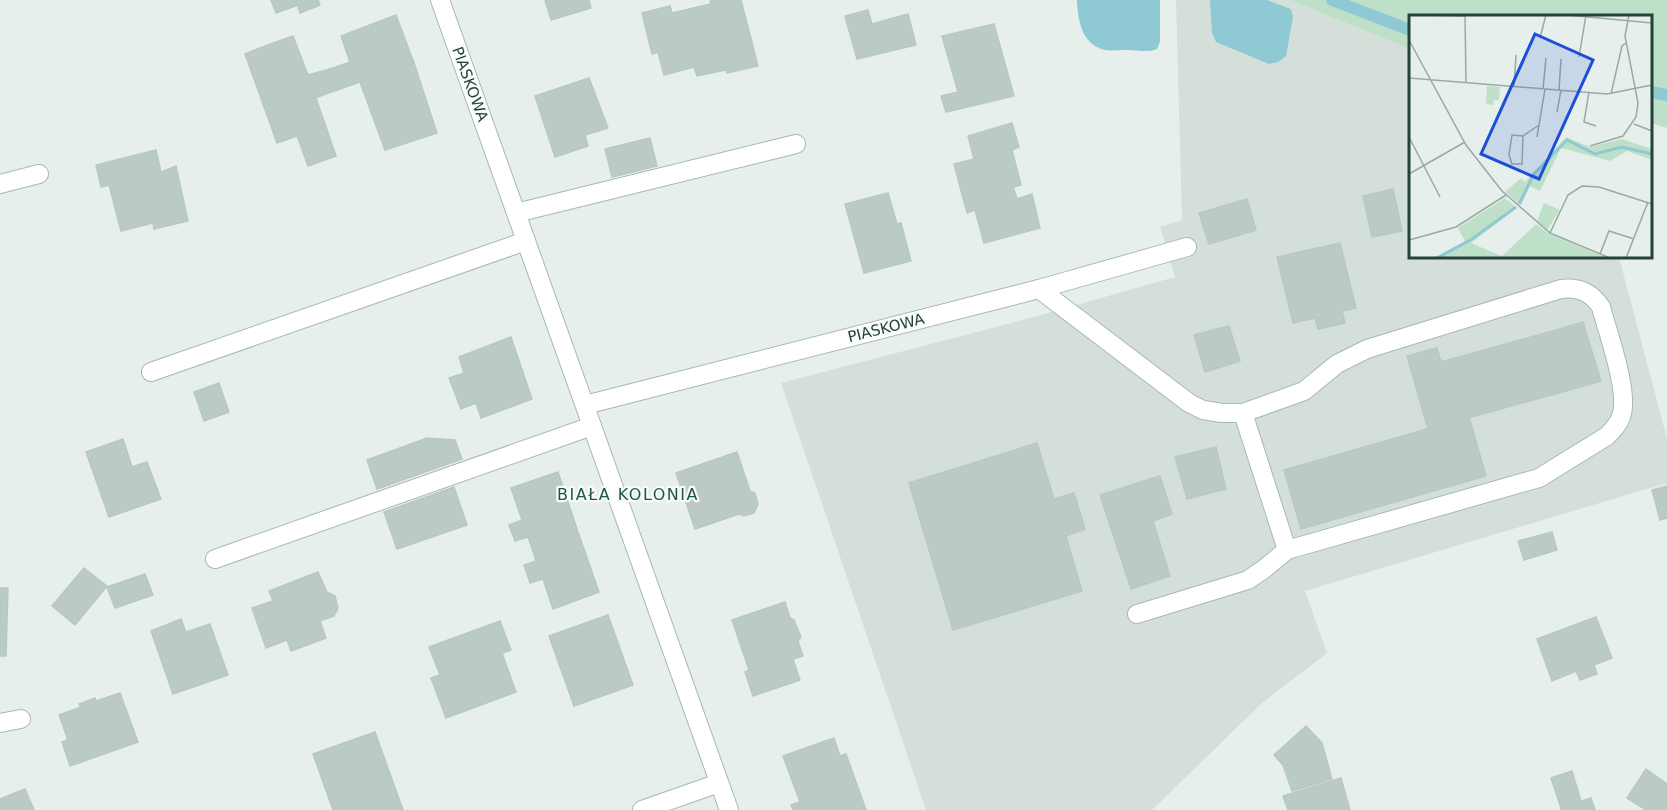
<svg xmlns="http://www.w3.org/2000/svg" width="1667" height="810" font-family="'DejaVu Sans',sans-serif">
  <rect width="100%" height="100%" fill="#e6efeb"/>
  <polygon fill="#d4dfda" points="1176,0 1290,0 1410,49 1410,256 1619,257 1667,439 1667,483 1305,591 1327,653 1262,703 1152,810 926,810 781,383 1034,317 1175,277 1160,227 1182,220"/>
  <polygon fill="#bfe0c8" points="1290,0 1667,0 1667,128 1651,123 1650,16 1410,16 1410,49"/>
  <g fill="#8ec9d4">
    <path d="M1077 0H1160V42L1157 49C1147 53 1138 50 1128 50 1121 50 1112 51 1105 50 1081 44 1078 20 1077 0Z"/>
    <polygon points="1210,0 1267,0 1291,9 1293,17 1286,56 1278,62 1269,64 1216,42 1212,33"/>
  </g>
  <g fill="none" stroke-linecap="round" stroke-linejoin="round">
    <g stroke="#8ec9d4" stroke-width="12">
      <polyline points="1332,0 1410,30"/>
      <polyline points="1650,92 1667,95"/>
    </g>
  </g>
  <g fill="#bbcac4" stroke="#b8c9c2" stroke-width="1.5">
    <polygon points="271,0 296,0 298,5 276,13"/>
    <polygon points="296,0 318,0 320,5 300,13"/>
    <polygon points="545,0 589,0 591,8 551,20"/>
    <polygon points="710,0 741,0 758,66 727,73"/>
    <polygon points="711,4 726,70 697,76 694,67 664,75 658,52 652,54 642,13 670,6 672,13"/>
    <polygon points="868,10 872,24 908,14 916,45 857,59 845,16"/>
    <polygon points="396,15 414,63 337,90 330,69 350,62 341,36"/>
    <polygon points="994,24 1014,96 946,112 941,96 958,92 942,36"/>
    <polygon points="293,36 308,75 330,69 337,90 287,108 265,46"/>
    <polygon points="265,46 287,108 267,115 245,54"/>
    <polygon points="414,63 437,133 385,150 360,82"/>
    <polygon points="589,78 608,128 585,135 588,146 555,157 535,96"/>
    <polygon points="316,98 336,156 308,166 287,108"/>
    <polygon points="287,108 297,136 277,143 267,115"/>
    <polygon points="1012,123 1019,147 1012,150 1021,185 1013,187 1017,199 1032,194 1040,228 984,243 975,210 967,213 954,164 974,159 968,136"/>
    <polygon points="650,138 657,166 612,177 605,149"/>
    <polygon points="156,150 161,172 176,166 188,221 154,229 153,223 121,231 109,185 101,187 96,165"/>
    <polygon points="1393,189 1402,231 1372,237 1363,196"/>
    <polygon points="888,193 897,224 901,223 911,261 864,273 845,204"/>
    <polygon points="1247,199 1256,230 1209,244 1199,213"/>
    <polygon points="1340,243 1356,308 1342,311 1345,323 1318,329 1315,318 1293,323 1277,257"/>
    <polygon points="1583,322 1601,381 1566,391 1549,332"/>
    <polygon points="1229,326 1240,361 1205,372 1194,335"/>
    <polygon points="1549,332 1566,391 1428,429 1407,356 1437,348 1441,362"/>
    <polygon points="511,337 532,399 481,418 476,403 461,409 449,378 464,373 459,357"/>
    <polygon points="219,383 229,412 204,421 194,392"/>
    <polygon points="1469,417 1486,476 1301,529 1284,470"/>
    <polygon points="427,438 455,440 462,459 377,489 367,460"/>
    <polygon points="123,439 132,467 147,462 161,499 109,517 86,452"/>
    <polygon points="1037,443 1054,499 1074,493 1085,529 1066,536 1082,591 953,630 909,483"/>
    <polygon points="1216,447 1226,489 1187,499 1175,457"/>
    <polygon points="737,452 750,491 755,493 758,504 754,513 744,516 739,514 695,529 676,473"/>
    <polygon points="558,472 579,535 533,551 528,537 515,541 509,525 522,520 511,488"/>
    <polygon points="1160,476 1172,514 1153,521 1170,576 1131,589 1100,495"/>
    <polygon points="1667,486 1667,518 1660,520 1652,490"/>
    <polygon points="454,487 467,525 397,549 384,512"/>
    <polygon points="1552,532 1557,550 1524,560 1518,541"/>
    <polygon points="579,535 599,592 553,609 543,579 530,583 524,565 536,561 533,551"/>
    <polygon points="84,568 107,586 75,625 52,606"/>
    <polygon points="318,572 327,592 335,596 338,608 334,616 320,621 326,638 291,651 287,640 266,648 252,608 273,601 269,591"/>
    <polygon points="145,574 153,595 115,608 107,587"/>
    <polygon points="0,588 8,588 6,656 0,656"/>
    <polygon points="785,602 790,618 794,620 801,637 798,641 803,656 793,659 800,680 753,696 745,672 749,670 732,620"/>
    <polygon points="608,615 633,685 574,706 549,636"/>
    <polygon points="1596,617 1612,658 1594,665 1597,674 1580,680 1576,671 1552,681 1537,639"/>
    <polygon points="181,619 186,632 210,624 228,675 173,694 151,631"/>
    <polygon points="500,621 511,650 440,675 429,647"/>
    <polygon points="502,653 516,692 446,718 431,678"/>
    <polygon points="120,693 138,742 70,766 62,742 68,740 59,715 81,707 79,704 95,698 96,701"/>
    <polygon points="1306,726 1322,743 1332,779 1292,791 1283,765 1274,755"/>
    <polygon points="375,732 403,810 333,810 313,754"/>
    <polygon points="834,738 840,756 846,754 866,810 793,810 791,805 800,802 783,756"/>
    <polygon points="1646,769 1667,784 1667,797 1658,810 1646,810 1627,798"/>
    <polygon points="1572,771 1581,801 1561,808 1551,778"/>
    <polygon points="1341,778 1350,810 1288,810 1283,796"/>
    <polygon points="25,789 34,810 0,810 0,799"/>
    <polygon points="1667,797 1667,810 1658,810"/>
    <polygon points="1591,798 1595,810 1561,810 1561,808"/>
  </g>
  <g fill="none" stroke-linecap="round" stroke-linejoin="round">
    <g stroke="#a8b8b2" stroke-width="20">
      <g id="service">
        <polyline points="0,184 39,174"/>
        <polyline points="516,213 796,144"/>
        <path d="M1039 289 1189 403 1203 410 1222 413H1243L1304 391 1337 364 1367 349 1561 289C1579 287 1591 292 1601 307 1608 334 1630 393 1621 417 1618 425 1613 430 1607 436L1539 478 1287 550 1243 413"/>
        <polyline points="151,372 526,241"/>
        <polyline points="585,405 1039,289 1187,247"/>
        <polyline points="215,559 592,426"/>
        <polyline points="1137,614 1248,580 1264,569 1287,550"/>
        <polyline points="0,723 21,719"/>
        <polyline points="642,810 719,783"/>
      </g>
    </g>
    <g stroke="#a8b8b2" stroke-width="20">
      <polyline id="minor" points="440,0 729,810"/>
    </g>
    <use href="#service" stroke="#fff" stroke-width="18"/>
    <use href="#minor" stroke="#fff" stroke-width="18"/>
  </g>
  <g text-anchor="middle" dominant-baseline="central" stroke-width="4.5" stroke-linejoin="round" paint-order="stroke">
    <g font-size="15" fill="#24423a" stroke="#f7fbf9">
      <text transform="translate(470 84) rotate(70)">PIASKOWA</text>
      <text transform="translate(886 328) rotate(-14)">PIASKOWA</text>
    </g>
    <g font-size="16" letter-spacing="1.5" fill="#1f5548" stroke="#f7fbf9">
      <text x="628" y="494">BIAŁA KOLONIA</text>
    </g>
  </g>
  <g transform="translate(1409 15)">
    <rect width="243" height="243" fill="#e6efeb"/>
    <path d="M78 71 91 72 90 85H85L84 90 77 89ZM157 122 181 132 213 124 243 134V145L218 136 201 146 152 133 131 176 121 171 112 190 96 177 112 163 116 167ZM96 183 108 193 62 228 93 241 127 209 140 219 198 243H26L56 226 49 213ZM135 188 151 195 138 215 128 206Z" fill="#bfe0c8"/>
    <path fill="none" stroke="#8ec9d4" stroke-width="3" d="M110 189 125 159 158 125 186 139 213 132 243 139M28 243 63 224 107 192"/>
    <path fill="none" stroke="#98aaa4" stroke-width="1.5" d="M18 0 56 1M56 0 57 68M159 0 243 8M131 23 137 0M0 25 57 130 93 176 141 218 201 243M170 42 177 0M0 63 198 79 243 70M105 71 107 40M134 74 137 43M150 75 152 44M180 77 175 107 187 111M202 79 213 31 217 28M148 97 152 75M225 109 243 116M114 121 103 120 100 140 103 149H113L114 121 130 110M0 122 31 182M128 122 136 74M181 131 214 121 227 102 229 88 216 21 220 0M0 159 56 127M141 218 159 180 173 171 190 172 243 189M0 225 47 212 97 180M191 239 200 216 225 224M217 243 239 187"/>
    <path fill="#1d4ed8" fill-opacity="0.15" stroke="#1d4ed8" stroke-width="3" d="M126 19 184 45 130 164 72 139Z"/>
    <rect width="243" height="243" fill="none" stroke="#24423a" stroke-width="3"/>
  </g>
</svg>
